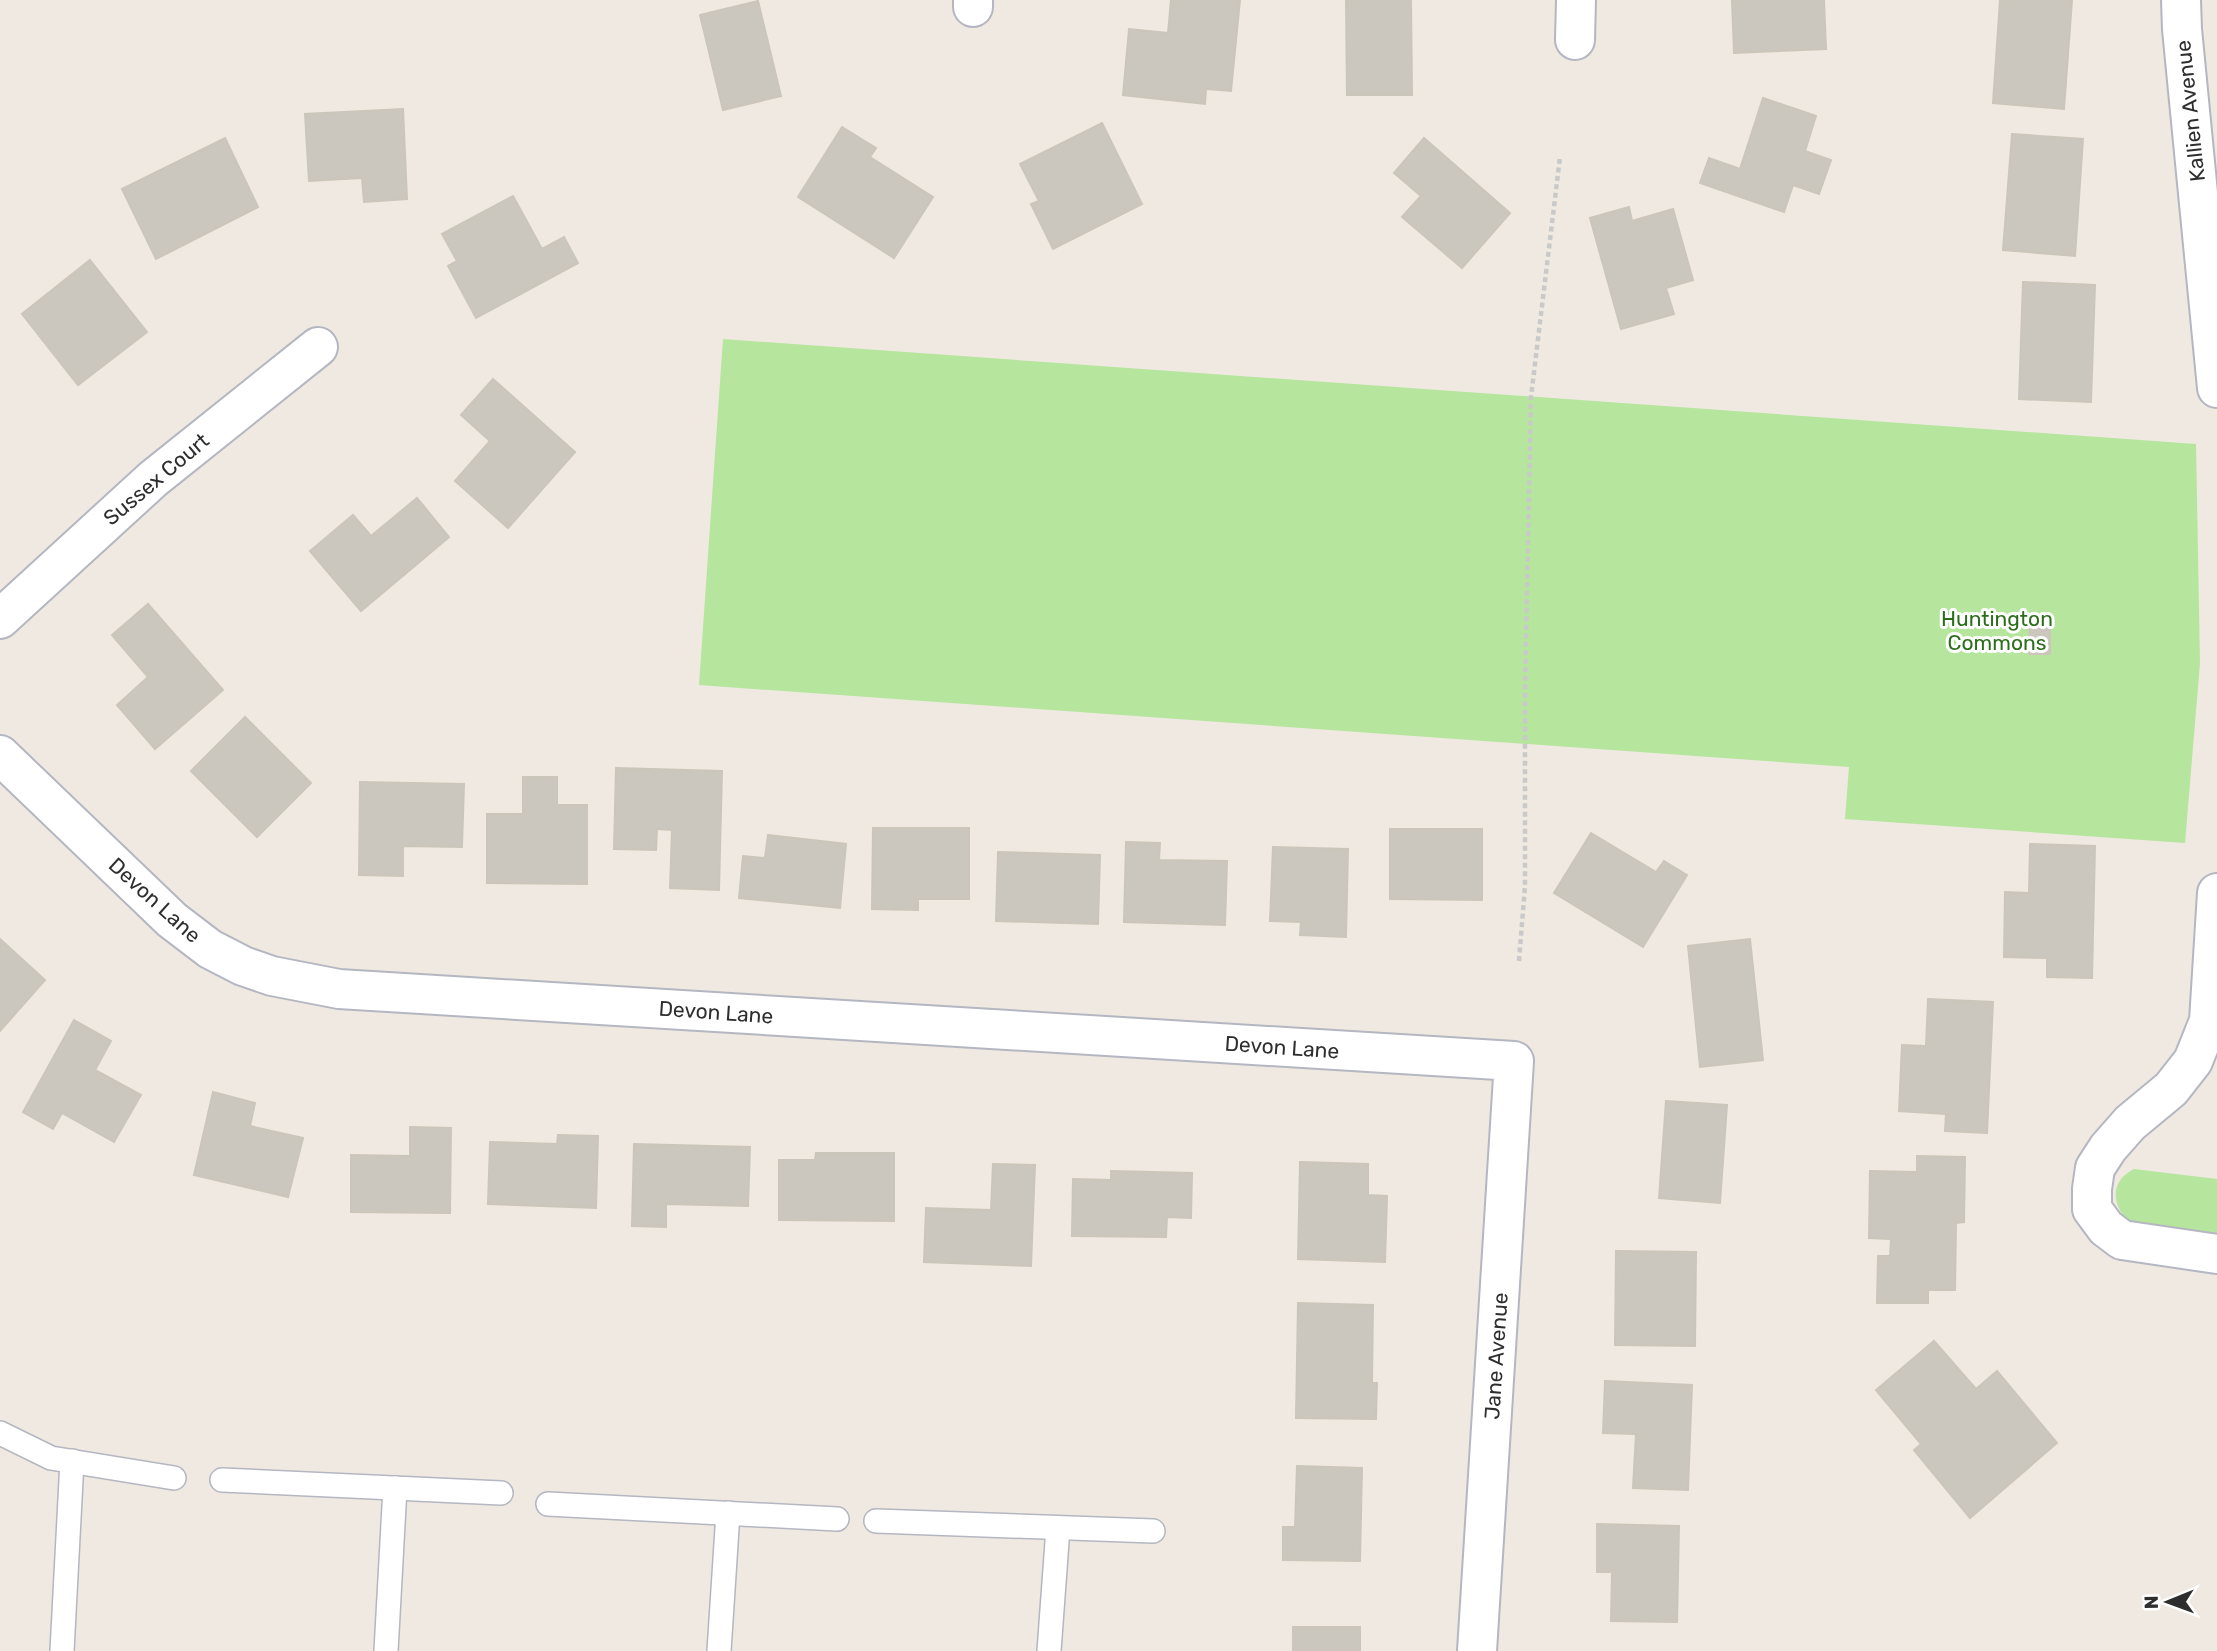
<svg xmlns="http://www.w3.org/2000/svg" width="2217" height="1651" font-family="Rubik,sans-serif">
  <rect width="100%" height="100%" fill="#efe9e1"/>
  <g fill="#b6e59e">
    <polygon points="723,339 2196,444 2200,663 2185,843 1845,819 1849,767 699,685"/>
    <path d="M2134 1169 2217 1179V1239L2129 1222C2111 1204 2110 1181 2134 1169Z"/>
  </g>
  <g fill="#cbc7bf" stroke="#cbc5ba" stroke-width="2">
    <polygon points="1171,0 1240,0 1231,91 1206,89 1205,104 1123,95 1129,29 1168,33"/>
    <polygon points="1346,0 1411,0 1412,95 1347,95"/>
    <polygon points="1732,0 1824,0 1826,49 1734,53"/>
    <polygon points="2000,0 2072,0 2064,109 1993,103"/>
    <polygon points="758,1 781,96 723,110 700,15"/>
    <polygon points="1763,98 1816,116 1805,151 1831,160 1819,194 1793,185 1784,212 1700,183 1709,158 1740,169"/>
    <polygon points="403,109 407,199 364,202 362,178 309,181 305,114"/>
    <polygon points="1102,123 1142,204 1053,249 1031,204 1039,201 1020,164"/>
    <polygon points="842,127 876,148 870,157 933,197 894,258 798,197"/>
    <polygon points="2012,134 2083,139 2075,256 2003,250"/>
    <polygon points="225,138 258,207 156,259 122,189"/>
    <polygon points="1424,138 1510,213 1462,268 1402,217 1421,196 1394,173"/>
    <polygon points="513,196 542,249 564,237 578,263 476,318 448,266 457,261 442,234"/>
    <polygon points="1629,207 1632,221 1673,209 1693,280 1666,288 1674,314 1621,329 1590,218"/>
    <polygon points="90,260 147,332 78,385 22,314"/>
    <polygon points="2023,282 2095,285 2091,402 2019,399"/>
    <polygon points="493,379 575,452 508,528 455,481 490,441 461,415"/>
    <polygon points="417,498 449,537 361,611 310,551 353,515 371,536"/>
    <polygon points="148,604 223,690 155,749 117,705 148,677 112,635"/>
    <polygon points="2030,622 2050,623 2050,654 2029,654"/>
    <polygon points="245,717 311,783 257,837 191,771"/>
    <polygon points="616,768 722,771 719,890 670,888 672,830 657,829 656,850 614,849"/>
    <polygon points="523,777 557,777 557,805 587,805 587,884 487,883 487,814 523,814"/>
    <polygon points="360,782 464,784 462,847 403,846 403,876 359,875"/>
    <polygon points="873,828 969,828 969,899 918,899 918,910 872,909"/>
    <polygon points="1390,829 1482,829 1482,900 1390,899"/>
    <polygon points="1591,833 1656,872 1664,861 1687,875 1643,947 1554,893"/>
    <polygon points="768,835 846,844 840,908 739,898 743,856 765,858"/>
    <polygon points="1126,842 1160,843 1159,860 1227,861 1225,925 1124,922"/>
    <polygon points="2030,844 2095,846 2092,978 2047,977 2047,958 2004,957 2005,892 2029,893"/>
    <polygon points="1273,847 1348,849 1346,937 1300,935 1301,922 1270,921"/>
    <polygon points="998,852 1100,855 1098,924 996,921"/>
    <polygon points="0,939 45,980 0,1031"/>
    <polygon points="1750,939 1763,1060 1700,1067 1688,946"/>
    <polygon points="1928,999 1993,1002 1987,1133 1945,1131 1946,1114 1899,1111 1902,1045 1926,1046"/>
    <polygon points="74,1020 111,1041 95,1070 141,1095 114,1142 62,1113 53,1129 23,1112"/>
    <polygon points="213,1092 255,1103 250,1126 303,1138 288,1197 194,1175"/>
    <polygon points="1666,1101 1727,1105 1720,1203 1659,1198"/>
    <polygon points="410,1127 451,1128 450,1213 351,1212 351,1155 410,1156"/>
    <polygon points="558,1135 598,1136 596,1208 488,1204 490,1142 557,1144"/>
    <polygon points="634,1144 750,1147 748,1206 666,1204 666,1227 632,1226"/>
    <polygon points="816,1153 894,1153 894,1221 779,1220 779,1160 815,1160"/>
    <polygon points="1917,1156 1965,1157 1964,1222 1956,1223 1955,1290 1928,1290 1928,1303 1877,1303 1878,1256 1890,1256 1891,1239 1869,1238 1870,1171 1917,1172"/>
    <polygon points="1300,1162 1368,1164 1368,1195 1387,1196 1385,1262 1298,1259"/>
    <polygon points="993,1164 1035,1165 1031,1266 924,1262 926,1208 991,1210"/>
    <polygon points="1111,1171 1192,1173 1191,1218 1167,1217 1166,1237 1072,1236 1073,1179 1111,1180"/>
    <polygon points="1616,1251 1696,1252 1695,1346 1615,1345"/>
    <polygon points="1298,1303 1373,1305 1372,1383 1377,1383 1376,1419 1296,1418"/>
    <polygon points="1934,1341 1976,1389 1997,1371 2057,1443 1970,1518 1914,1450 1921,1444 1876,1390"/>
    <polygon points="1605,1381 1692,1385 1688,1490 1633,1488 1636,1434 1603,1433"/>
    <polygon points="1297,1466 1362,1468 1360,1561 1283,1560 1283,1527 1295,1527"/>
    <polygon points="1597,1524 1679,1526 1677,1622 1611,1621 1612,1572 1597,1572"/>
    <rect x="1293" y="1627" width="67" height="24"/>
  </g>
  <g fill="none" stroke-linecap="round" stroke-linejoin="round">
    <g stroke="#b4b7c1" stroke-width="26">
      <g id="service">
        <polyline points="0,1433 51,1458 174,1478"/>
        <polyline points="222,1480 501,1493"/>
        <polyline points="548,1504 837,1519"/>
        <polyline points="876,1521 1153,1531"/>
        <polyline points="62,1651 72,1461"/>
        <polyline points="386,1651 395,1488"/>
        <polyline points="719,1651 728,1513"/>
        <polyline points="1049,1651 1058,1528"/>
      </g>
    </g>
    <g stroke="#b4b7c1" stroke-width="42">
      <g id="minor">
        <polyline points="2181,0 2182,29 2217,388"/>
        <polyline points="973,7 973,0"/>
        <polyline points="1575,40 1576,0"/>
        <polyline points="0,619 153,479 318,347"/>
        <polyline points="0,755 172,920 210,949 243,966 272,976 339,989 1514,1061 1477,1651"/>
        <polyline points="2217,893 2209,1021 2193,1061 2171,1089 2130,1123 2108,1148 2095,1168 2092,1189 2092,1209 2106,1228 2122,1240 2217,1254"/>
      </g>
    </g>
    <polyline stroke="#c9c9c9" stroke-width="4.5" stroke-dasharray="5 3.5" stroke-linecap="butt" points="1519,961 1525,886 1525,691 1531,397 1560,157"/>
    <use href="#service" stroke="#fff" stroke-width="23"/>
    <use href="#minor" stroke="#fff" stroke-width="38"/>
  </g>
  <g text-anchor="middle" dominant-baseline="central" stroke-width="6" stroke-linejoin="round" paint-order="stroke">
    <g font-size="21" fill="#2e2e2e" stroke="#fff">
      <text transform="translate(2190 111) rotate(-96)">Kallien Avenue</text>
      <text transform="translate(156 479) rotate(-40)">Sussex Court</text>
      <text transform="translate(155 900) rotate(42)">Devon Lane</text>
      <text transform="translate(716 1012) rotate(4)">Devon Lane</text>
      <text transform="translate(1282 1047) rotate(4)">Devon Lane</text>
      <text transform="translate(1496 1356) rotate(-86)">Jane Avenue</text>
    </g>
    <g font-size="21" fill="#2c6e1b" stroke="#fff">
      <text x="1997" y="618">Huntington<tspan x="1997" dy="24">Commons</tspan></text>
    </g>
  </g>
  <g transform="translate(2168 1602) rotate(269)" stroke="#ffffff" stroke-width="5" paint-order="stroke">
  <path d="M0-5L12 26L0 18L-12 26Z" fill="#2e2e2e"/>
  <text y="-10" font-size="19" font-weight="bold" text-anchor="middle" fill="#2e2e2e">N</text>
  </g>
</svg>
